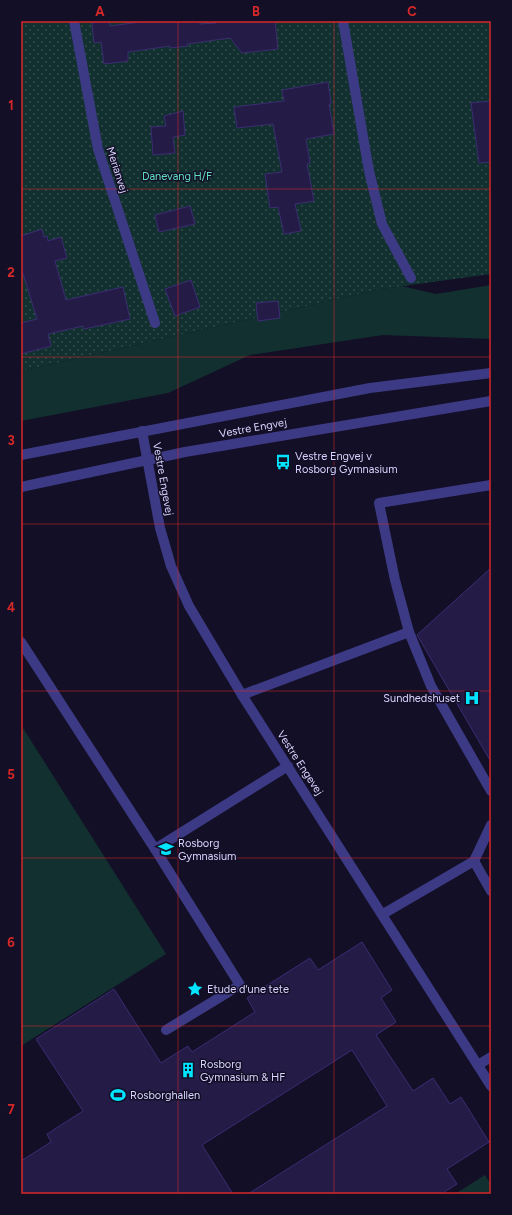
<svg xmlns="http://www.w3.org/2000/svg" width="512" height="1215" font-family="Figtree,sans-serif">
  <defs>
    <pattern id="garden-dots" width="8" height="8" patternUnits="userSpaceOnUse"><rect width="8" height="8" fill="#12302f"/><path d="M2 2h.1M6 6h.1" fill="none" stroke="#344d4e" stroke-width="1.8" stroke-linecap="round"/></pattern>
  </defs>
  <rect width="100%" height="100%" fill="#130f26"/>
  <g fill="#12302f">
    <polygon points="491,285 491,339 383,335 250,355 168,393 21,421 21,371 381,289 402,286 436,294"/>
    <polygon points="21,725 166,954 21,1046"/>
    <polygon points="485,1175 491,1185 491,1194 455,1194"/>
  </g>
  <polygon fill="url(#garden-dots)" points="21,21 491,21 491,274 381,289 21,371"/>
  <g fill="#241b47" stroke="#3b2d73">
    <polygon points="109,21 110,26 148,21 200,21 200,24 216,23 214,21 275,21 278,49 242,53 230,38 187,44 188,46 170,48 170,46 128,52 128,61 104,64 101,42 94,43 92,23"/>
    <polygon points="328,82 331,104 329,104 334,134 306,139 310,163 307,164 314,201 295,204 301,231 284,234 278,207 270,208 265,174 282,172 273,124 237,128 234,107 284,101 282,90"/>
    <polygon points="491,101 491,162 479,163 471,103"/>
    <polygon points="183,111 185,135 173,137 175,153 153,155 151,127 166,126 164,116"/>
    <polygon points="190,206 195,224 159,232 155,215"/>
    <polygon points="42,229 44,237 47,236 48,241 61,237 67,258 55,261 66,300 123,287 130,319 84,329 83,326 48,334 51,346 21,354 21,323 37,319 21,267 21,236"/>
    <polygon points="191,280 200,307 175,316 165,289"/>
    <polygon points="278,301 280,318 258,321 256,303"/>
    <polygon points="491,568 491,762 417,635"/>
    <polygon points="362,942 392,990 381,998 396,1022 376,1035 413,1091 433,1078 450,1104 461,1097 489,1142 447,1169 457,1184 441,1194 248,1194 387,1106 352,1050 202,1145 233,1194 21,1194 21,1161 51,1142 47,1134 83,1111 36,1039 114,989 161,1063 188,1046 192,1052 255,1012 247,998 310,958 318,970"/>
  </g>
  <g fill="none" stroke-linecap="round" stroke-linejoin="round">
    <g stroke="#3d3a85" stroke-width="10">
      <polyline points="74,21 98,149 155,323"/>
      <polyline points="343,21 369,171 382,224 411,278"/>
      <polyline points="491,485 379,503 395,580 409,632 431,686 491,791"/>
      <polyline points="21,642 155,849 240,985 166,1030"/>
      <polyline points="242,695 409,632"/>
      <polyline points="491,825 474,861 491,891"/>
      <polyline points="155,849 288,766"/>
      <polyline points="383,914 474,861"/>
      <polyline points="478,1065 491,1057"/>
    </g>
    <polyline stroke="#3d3a85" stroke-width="10" points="142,431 160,528 171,566 189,606 242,695 491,1086"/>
    <g stroke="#3d3a85" stroke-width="10">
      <polyline points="21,455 370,388 491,373"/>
      <polyline points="21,487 185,452 491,401"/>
    </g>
  </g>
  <path fill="none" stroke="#d62828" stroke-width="1" stroke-opacity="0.55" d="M178 21V1194M334 21V1194M21 189H491M21 357H491M21 524H491M21 691H491M21 858H491M21 1026H491"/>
  <defs>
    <g id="bus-bare" transform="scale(1.2)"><path d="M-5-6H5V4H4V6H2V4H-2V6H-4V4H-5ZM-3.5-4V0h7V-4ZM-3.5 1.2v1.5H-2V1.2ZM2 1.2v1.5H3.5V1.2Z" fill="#00e5ff" stroke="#130f26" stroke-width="2.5" paint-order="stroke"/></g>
    <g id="hospital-bare" transform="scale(1.2)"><path d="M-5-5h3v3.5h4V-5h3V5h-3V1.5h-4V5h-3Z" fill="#00e5ff" stroke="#130f26" stroke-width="2.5" paint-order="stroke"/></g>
    <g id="school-bare" transform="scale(1.2)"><path d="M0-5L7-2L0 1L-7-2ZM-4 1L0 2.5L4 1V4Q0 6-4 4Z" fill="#00e5ff" stroke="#130f26" stroke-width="2.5" paint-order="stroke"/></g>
    <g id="sight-bare" transform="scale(1.2)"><path d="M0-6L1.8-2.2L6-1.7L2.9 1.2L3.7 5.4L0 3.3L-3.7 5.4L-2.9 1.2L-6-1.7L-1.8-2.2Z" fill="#00e5ff" stroke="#130f26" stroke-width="2.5" paint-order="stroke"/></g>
    <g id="building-bare" transform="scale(1.2)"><path d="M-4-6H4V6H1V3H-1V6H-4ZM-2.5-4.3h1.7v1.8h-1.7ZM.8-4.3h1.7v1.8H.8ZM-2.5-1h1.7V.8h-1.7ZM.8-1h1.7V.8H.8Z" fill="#00e5ff" stroke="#130f26" stroke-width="2.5" paint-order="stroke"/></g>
    <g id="stadium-bare" transform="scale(1.2)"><path d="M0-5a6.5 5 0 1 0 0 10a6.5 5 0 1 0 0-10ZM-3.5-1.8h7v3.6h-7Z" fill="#00e5ff" stroke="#130f26" stroke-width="2.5" paint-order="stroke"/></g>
  </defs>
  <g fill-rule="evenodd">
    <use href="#bus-bare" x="283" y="462"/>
    <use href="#hospital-bare" x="472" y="698"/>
    <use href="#school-bare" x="166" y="849"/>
    <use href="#sight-bare" x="195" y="989"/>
    <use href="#building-bare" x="188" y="1070"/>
    <use href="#stadium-bare" x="118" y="1095"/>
  </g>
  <g text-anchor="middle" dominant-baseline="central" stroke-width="3" stroke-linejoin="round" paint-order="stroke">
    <g font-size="11" fill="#d9d4ff" stroke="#130f26">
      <text transform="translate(117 170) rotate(72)">Merianvej</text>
      <text transform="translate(253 428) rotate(-10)">Vestre Engvej</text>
      <text transform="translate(163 479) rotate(80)">Vestre Engevej</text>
      <text transform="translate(300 763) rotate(57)">Vestre Engevej</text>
    </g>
    <g font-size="11" fill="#5fe0c0" stroke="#130f26">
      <text x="177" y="176">Danevang H/F</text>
    </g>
    <g font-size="11" fill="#d9d4ff" stroke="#130f26" text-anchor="start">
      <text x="295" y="456">Vestre Engvej v<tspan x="295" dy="13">Rosborg Gymnasium</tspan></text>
      <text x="460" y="698" text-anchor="end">Sundhedshuset</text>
      <text x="178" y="843">Rosborg<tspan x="178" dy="13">Gymnasium</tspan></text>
      <text x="207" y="989">Etude d'une tete</text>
      <text x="200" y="1064">Rosborg<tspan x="200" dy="13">Gymnasium &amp; HF</tspan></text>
      <text x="130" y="1095">Rosborghallen</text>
    </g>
  </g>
  <rect width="512" height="1215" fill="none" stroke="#130f26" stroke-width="44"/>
  <rect x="22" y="22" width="468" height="1171" fill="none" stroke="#d62828" stroke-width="1.5"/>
  <g font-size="13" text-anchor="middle" font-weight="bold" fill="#d62828">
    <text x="100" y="16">A</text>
    <text x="256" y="16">B</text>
    <text x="412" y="16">C</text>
    <text x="11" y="110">1</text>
    <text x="11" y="277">2</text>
    <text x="11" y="445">3</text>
    <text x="11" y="612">4</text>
    <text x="11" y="779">5</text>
    <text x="11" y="947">6</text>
    <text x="11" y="1114">7</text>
  </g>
</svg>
